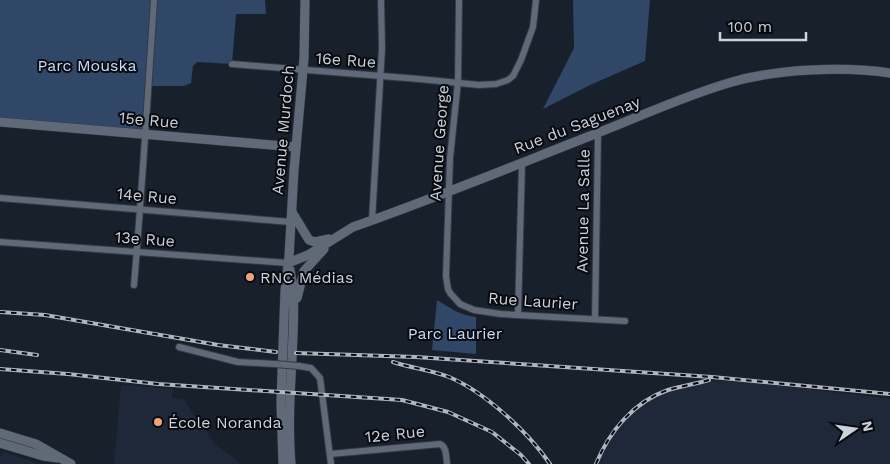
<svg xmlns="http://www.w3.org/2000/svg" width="890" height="464" font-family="'Work Sans',sans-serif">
  <rect width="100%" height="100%" fill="#18202c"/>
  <g fill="#1e2839">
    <polygon points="709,380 767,384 890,399 890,464 596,464 602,449 617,426 639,405 668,390"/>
    <polygon points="121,385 173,389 172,398 184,400 215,444 241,464 114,464"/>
    <polygon points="4,452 31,461 37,464 0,464 0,457"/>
  </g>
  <g fill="#314768">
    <polygon points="0,0 265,0 266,14 236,14 232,64 197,62 193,66 191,83 184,86 149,86 147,135 0,122"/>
    <polygon points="573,0 650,0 645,61 590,85 543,109 574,48"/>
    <path d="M437 300C452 309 459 315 476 317V354L432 350Z"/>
  </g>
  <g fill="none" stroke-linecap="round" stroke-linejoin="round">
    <g stroke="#343944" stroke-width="8">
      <g id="street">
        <polyline points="459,0 458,82 450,158 446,276 448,289 450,293 460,304 474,310 501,314 625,321"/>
        <polyline points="232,64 419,79 479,85 496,84 508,80 513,76 521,60 533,27 536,0"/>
        <polyline points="0,198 291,222"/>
        <polyline points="372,220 382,48 381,0"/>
        <polyline points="0,242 288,263"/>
        <path d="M134 285C142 190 148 95 154 0"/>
        <polyline points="518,314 522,163"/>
        <polyline points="595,319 598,133"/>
        <polyline points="179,347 238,362 275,364"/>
        <polyline points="299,366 311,368 320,378 331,464"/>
        <path d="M330 454 440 444C447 447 446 457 447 464"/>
      </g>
    </g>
    <g stroke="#343944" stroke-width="10">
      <g id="secondary">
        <polyline points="0,122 296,147"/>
        <polyline points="292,212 309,240 315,242 329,239"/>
        <path d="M288 263 308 255 353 227C433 199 511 167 590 136 637 118 683 96 732 82 777 69 844 66 890 73"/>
        <path d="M290 270C296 300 293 329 292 359 290 394 288 429 291 464"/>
        <polyline points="297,298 304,271 324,249"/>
        <polyline points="0,433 36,444 71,464"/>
        <polyline points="0,443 43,456 58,458"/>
        <polyline points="283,464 281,402 285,291 289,257 294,170 304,58 305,0"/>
      </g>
    </g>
    <use href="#street" stroke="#5f6977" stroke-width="6"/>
    <use href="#secondary" stroke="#5f6977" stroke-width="9"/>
    <g stroke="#b0b6bf" stroke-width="4">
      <g id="rail">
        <polyline points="0,312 45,315 218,345 276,352"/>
        <polyline points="0,350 37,355"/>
        <polyline points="296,353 416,357 712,377 890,394"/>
        <path d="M393 362C411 368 431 370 449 377 485 392 528 432 550 464"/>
        <polyline points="0,369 68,374 158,384 402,400 448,412 492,432 521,455 529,464"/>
        <path d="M596 464C609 432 633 402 668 390 681 386 696 384 709 380"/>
      </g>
    </g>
    <use href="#rail" stroke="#070a0f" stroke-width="2" stroke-dasharray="5.5" stroke-linecap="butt"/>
    <g stroke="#343944" stroke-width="8" stroke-linecap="butt">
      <polyline id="street-bridge" points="275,364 299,366"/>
    </g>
    <use href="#street-bridge" stroke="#5f6977" stroke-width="6"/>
  </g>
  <g fill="#f0a279" stroke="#070a0f" stroke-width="2">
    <circle cx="250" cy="277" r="5"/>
    <circle cx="158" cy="422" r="5"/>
  </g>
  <g text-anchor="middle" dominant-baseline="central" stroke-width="4" stroke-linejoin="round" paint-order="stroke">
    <g font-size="16" fill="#ccd2da" stroke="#070a0f">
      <text transform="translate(346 60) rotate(4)">16e Rue</text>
      <text transform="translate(149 120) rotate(5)">15e Rue</text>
      <text transform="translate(577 125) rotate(-21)">Rue du Saguenay</text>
      <text transform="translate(283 130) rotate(-85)">Avenue Murdoch</text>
      <text transform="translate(439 143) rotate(-86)">Avenue George</text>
      <text transform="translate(147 196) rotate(5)">14e Rue</text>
      <text transform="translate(583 211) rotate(-89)">Avenue La Salle</text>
      <text transform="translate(145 239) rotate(4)">13e Rue</text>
      <text transform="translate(533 301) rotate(4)">Rue Laurier</text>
      <text transform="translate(395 434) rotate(-6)">12e Rue</text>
    </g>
    <g font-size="16" fill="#cbddf8" stroke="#070a0f">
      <text x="87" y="65">Parc Mouska</text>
      <text x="455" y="333">Parc Laurier</text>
    </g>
    <g font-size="16" fill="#ccd2da" stroke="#070a0f" text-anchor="start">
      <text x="260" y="277">RNC Médias</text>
      <text x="168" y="422">École Noranda</text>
    </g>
  </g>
  <g transform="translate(855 429) rotate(77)" stroke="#070a0f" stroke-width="4" paint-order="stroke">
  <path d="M0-4L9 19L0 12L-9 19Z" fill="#ccd2da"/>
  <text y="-8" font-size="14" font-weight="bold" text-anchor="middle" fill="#ccd2da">N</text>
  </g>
  <path d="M720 32v8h86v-8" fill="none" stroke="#ccd2da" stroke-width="2.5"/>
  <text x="728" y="32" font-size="15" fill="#ccd2da" stroke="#070a0f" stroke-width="4" paint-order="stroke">100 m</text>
</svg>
